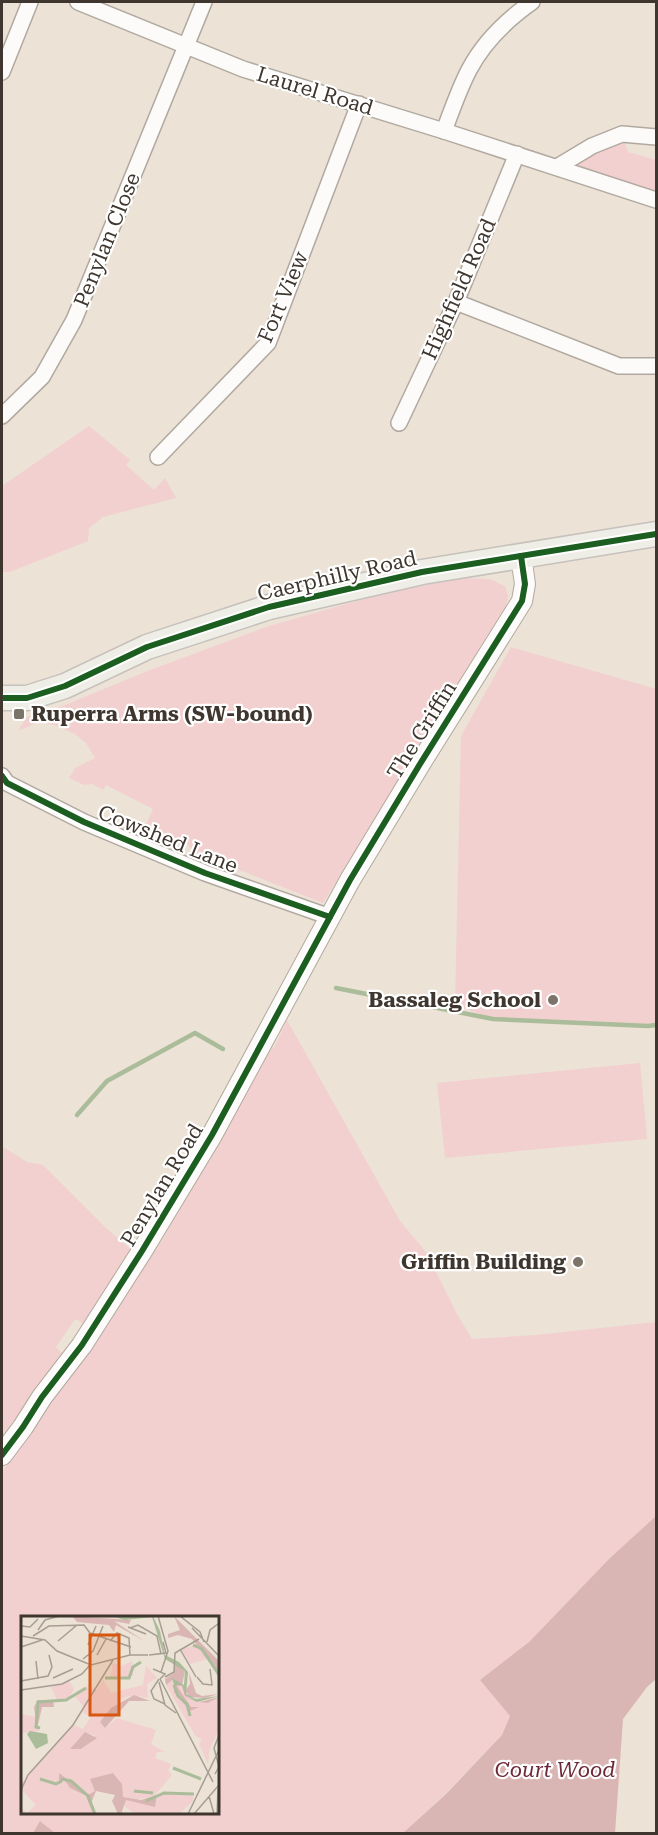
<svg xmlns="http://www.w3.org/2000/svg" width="658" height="1835" font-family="'Roboto Serif',serif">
  <rect width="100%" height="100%" fill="#ece2d6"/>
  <g fill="#f2d0cf" fill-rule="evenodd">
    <polygon points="622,134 628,152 656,160 656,200 557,167"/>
    <polygon points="89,426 130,460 126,465 154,490 165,478 176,498 103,517 89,528 88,541 10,572 2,572 2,486"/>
    <polygon points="461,578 489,579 505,586 508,596 505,611 323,903 209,858 204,862 187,844 146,824 153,809 106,785 103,790 92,784 84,785 69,778 75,768 95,758 86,743 75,734 55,725 39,722 18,731 27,717 65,705 150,670 269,626 378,595"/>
    <polygon points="511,647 656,689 656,1025 648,1026 493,1019 455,1005 461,736"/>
    <path d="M287 1020 400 1221 426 1252 457 1314 472 1339 536 1335 656 1322V1516L610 1558 529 1642 480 1680 510 1716 502 1735 445 1794 403 1833 55 1834 41 1821 33 1833 2 1834V1472L161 1242 227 1127 264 1057 275 1046ZM22 1618H218V1812H22Z"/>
    <polygon points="640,1063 647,1139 445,1158 437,1083"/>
    <polygon points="3,1147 27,1162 43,1165 107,1229 135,1253 86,1325 75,1319 56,1347 64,1355 2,1440 2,1149"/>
  </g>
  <g fill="#d9b5b4">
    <polygon points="656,1516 656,1679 647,1687 623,1719 615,1833 403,1833 446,1794 502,1735 510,1716 480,1680 529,1642 610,1558"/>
    <polygon points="40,1821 55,1833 33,1833"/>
  </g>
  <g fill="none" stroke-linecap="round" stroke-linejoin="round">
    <g stroke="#aabc9a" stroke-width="4.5">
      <polyline points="336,988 493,1019 648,1026 656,1025"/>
      <polyline points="77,1115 107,1081 195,1033 223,1049"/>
    </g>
    <g stroke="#b1a9a0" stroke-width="18">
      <g id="minor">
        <polyline points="78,2 243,69 444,131 656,200"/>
        <polyline points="2,72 30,2"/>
        <path d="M444 131C452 110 459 89 469 70 483 43 508 19 532 2"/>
        <polyline points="557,167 592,146 622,134 656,137"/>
        <polyline points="456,302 619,366 656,366"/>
        <polyline points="2,416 42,377 74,320 204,2"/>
        <polyline points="399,423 456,302 517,154"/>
        <polyline points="158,457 268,343 359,104"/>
        <polyline points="2,776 7,783 84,822 205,873 330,917"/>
      </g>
    </g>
    <g stroke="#b1a9a0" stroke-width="22">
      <polyline id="tertiary" points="2,1455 23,1427 42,1397 82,1345 142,1251 212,1135 350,880 420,764 522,601 525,584 521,556"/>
    </g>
    <g stroke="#c6c1bc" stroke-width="27">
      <polyline id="primary" points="2,698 27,698 65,686 147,647 269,607 422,572 656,534"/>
    </g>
    <use href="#minor" stroke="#fcfbf9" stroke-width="15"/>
    <use href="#tertiary" stroke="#fcfbf9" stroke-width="20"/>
    <use href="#primary" stroke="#efeee6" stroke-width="24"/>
    <g stroke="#fff" stroke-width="10">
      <g id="cycleway">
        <polyline points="2,698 27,698 65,686 147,647 269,607 422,572 656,534"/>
        <polyline points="2,776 7,783 84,822 205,873 330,917"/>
        <polyline points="2,1455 23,1427 42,1397 82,1345 142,1251 212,1135 350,880 420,764 522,601 525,584 521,556"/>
      </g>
    </g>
    <use href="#cycleway" stroke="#1b5e20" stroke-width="6"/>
  </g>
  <g fill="#7c7369" stroke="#fff" stroke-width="2">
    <rect x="13" y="708" width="12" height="12" rx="3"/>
    <circle cx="553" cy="1000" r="6"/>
    <circle cx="578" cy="1262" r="6"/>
  </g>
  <g text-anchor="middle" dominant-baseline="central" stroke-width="4.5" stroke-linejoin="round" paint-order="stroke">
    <g font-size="21" fill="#3f372f" stroke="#fff">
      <text transform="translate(315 91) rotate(17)">Laurel Road</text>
      <text transform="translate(107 240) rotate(-68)">Penylan Close</text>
      <text transform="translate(459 289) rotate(-66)">Highfield Road</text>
      <text transform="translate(283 297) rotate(-67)">Fort View</text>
      <text transform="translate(337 576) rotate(-13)">Caerphilly Road</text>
      <text transform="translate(422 730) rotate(-58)">The Griffin</text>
      <text transform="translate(168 839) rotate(22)">Cowshed Lane</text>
      <text transform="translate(162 1185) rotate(-59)">Penylan Road</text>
    </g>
    <g font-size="21" font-weight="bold" fill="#3f372f" stroke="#fff" text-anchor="end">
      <text x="31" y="714" text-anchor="start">Ruperra Arms (SW-bound)</text>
      <text x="541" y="1000">Bassaleg School</text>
      <text x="566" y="1262">Griffin Building</text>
    </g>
    <g font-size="21" font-style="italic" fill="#6e2938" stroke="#fff">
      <text x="555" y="1770">Court Wood</text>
    </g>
  </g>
  <g transform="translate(21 1616)">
    <rect width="198" height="198" fill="#ece2d6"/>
    <path d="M176 28 187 43 169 48 161 34ZM111 45 112 60 89 63 92 47 101 50ZM125 50 136 62 126 68 127 82 113 79 102 82 79 106 84 112 96 102 135 114 130 128 144 136H136L134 142 150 148 147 154 151 159 133 180 114 184 102 181 98 163 92 157 69 164 75 175 67 179 38 157V166L43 163 49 172 68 183 72 198H0V192L6 197 15 189 1 174 0 162 3 165 53 109 62 113 70 101 61 96 63 91 53 79 68 69 76 74 82 64 90 77 122 69ZM63 117 74 119 71 126 60 133H49ZM48 65 53 73 48 82 36 84 30 71ZM151 65 161 70 170 85 187 87 198 81V114L189 132 187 148 178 128 181 124 174 119 145 69ZM0 98 15 101 14 111 19 115 0 117ZM143 177 172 180V185L158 198H114L103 190 105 184 134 191 136 180Z" fill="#f2d0cf" fill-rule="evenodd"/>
    <path d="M51 0 110 4 108 8 93 5 123 25 95 9 93 16 88 9 56 6ZM153 0 198 45V59L171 23 157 19 147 22V18L159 14ZM153 46 164 55 161 69 167 82 178 86 198 81 187 87 177 86 173 85 168 83 164 80 161 70H156L170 91H178L169 95 153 76V68H157L153 63 145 69 144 63 153 57ZM168 57 175 77 181 80 198 78 184 82 169 81 164 75 169 68ZM113 79 129 85H108L84 112 79 106 90 92ZM17 84 32 85 33 91H21L16 113 13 91ZM64 116 76 122 60 133H49ZM38 157 67 179 74 175 69 163 92 157 101 168 102 181 120 184 136 179 134 191 105 184 100 198H97L91 185 94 179 75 175 70 187 72 198 65 180 49 172 43 163 38 167Z" fill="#d9b5b4"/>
    <path d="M90 0H132L139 15 144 39 158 46 167 56 165 78 175 83 198 80 176 86 164 79 161 69H153L151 62 163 69 164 55 144 43 131 1 104 4ZM9 115 26 118 27 127 15 133 6 118Z" fill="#aabc9a"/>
    <path fill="none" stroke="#aabc9a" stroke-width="3" d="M172 29 181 33 198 59M84 62H108L112 51 120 46M153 69 157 80 166 88 169 100M19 112 15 111 17 86 45 84 65 72M152 152 180 163M19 163 35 168 41 165M40 163 50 165 67 180 74 198M113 175 132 177M125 185 143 177 173 178"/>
    <path fill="none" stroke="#a79e93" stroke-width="1.5" d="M137 0 147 35 140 56M159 0 179 16 183 26M0 10 9 11 17 3M107 11 125 18M109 12 117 9 136 20 140 38M171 12 198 40M17 14 24 4 38 0M0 20 24 24 36 35 70 49 109 39H127M12 20 28 10 63 9 69 17 110 31M37 25 56 9M89 25 96 17 108 22 109 39M186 26 189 14 197 8M67 29 75 10M0 31 21 24M159 33 175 61M76 39 85 23M128 39 145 37 142 26M62 43 72 35 82 10M15 45 17 63M132 53 144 58 139 63M144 61 153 56 154 37 178 23M176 61 182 68 191 69 189 53M32 62 52 53M138 63 130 75 133 83 144 88M139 63 192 166M0 65 27 60 31 51 28 39M138 66 144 89 155 97M0 74 41 68 61 58 69 49M194 158 198 151 193 132 198 119M0 174 7 159 52 109 92 44M188 180 193 198M167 198 198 134M173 198 198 169M196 198 197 173"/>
    <path fill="#d75610" fill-opacity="0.15" stroke="#d75610" stroke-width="3" d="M69 19H98V99H69Z"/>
    <rect width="198" height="198" fill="none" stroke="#3f372f" stroke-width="3"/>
  </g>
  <rect width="658" height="1835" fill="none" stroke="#3f372f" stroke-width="6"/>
</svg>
